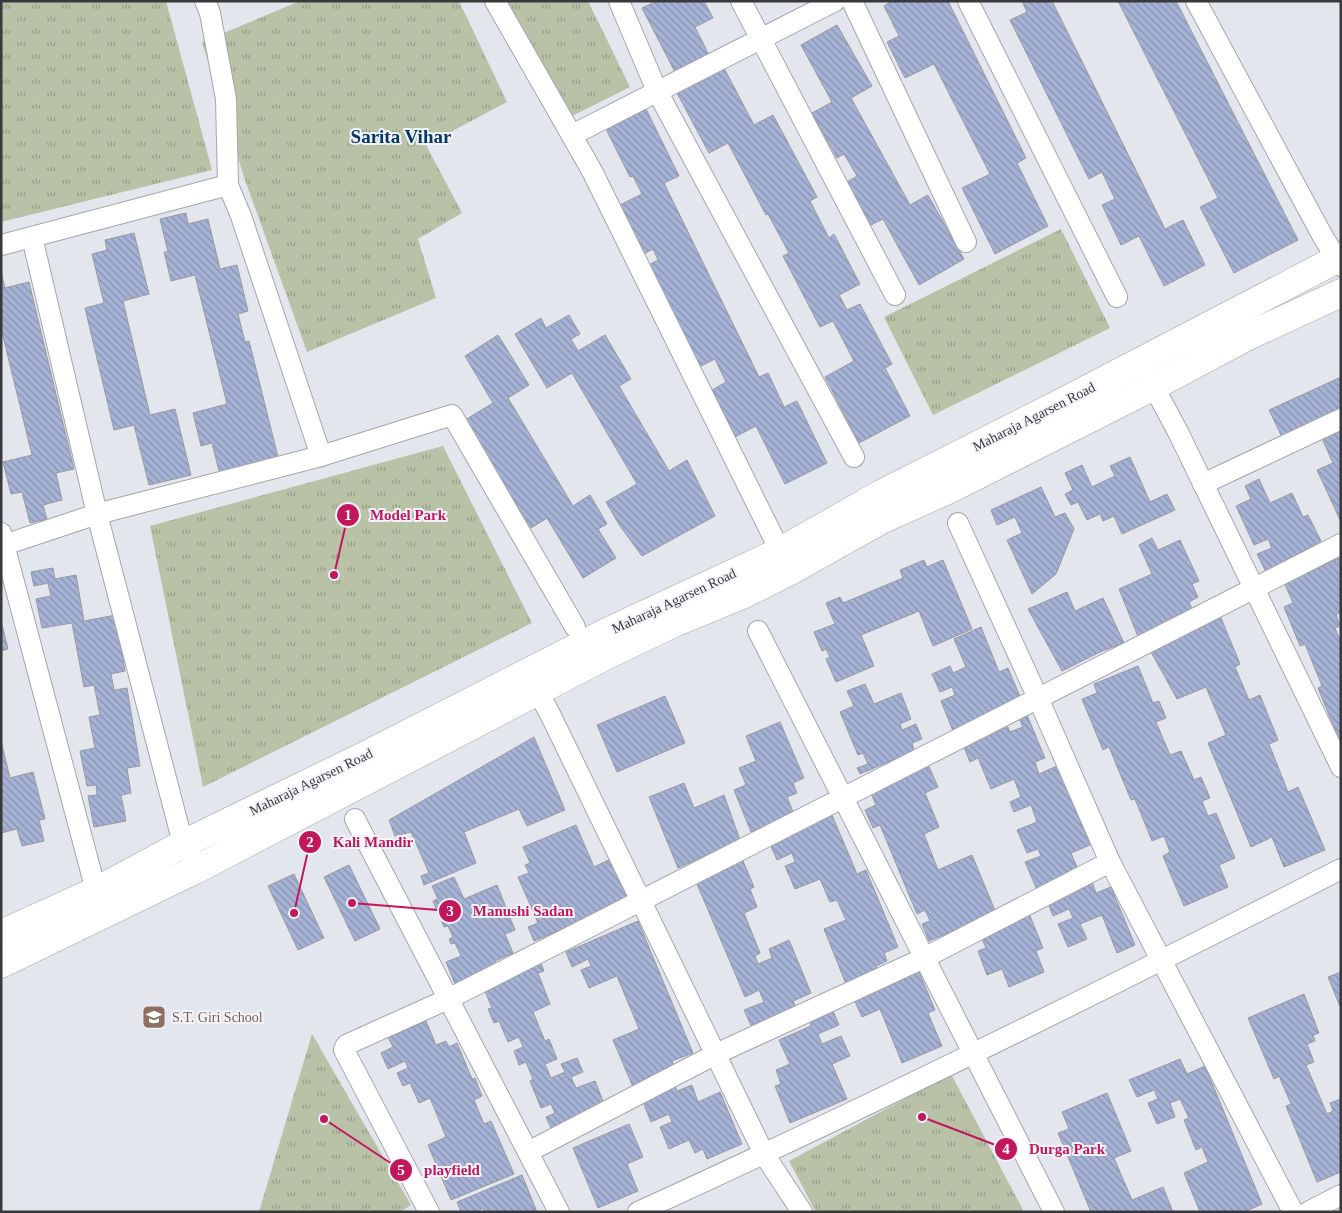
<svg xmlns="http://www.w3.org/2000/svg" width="1342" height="1213" font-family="'Times New Roman',serif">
  <defs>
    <pattern id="park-tufts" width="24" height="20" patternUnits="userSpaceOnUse" patternTransform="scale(1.25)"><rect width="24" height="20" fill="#b9c1a7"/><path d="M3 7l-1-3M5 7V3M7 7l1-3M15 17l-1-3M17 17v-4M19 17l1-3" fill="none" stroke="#979e89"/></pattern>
    <pattern id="building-back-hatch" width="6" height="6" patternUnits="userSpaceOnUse" patternTransform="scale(1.25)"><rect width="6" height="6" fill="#a6b2d6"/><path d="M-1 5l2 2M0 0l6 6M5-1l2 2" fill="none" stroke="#8892af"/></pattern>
  </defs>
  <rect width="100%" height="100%" fill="#e4e6ed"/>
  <g fill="url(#park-tufts)">
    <polygon points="1,1 166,1 212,170 1,222"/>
    <polygon points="300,1 459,1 507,102 426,145 462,213 418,239 436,298 307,352 245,180 202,42"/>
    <polygon points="493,1 588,1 630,87 554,125"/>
    <polygon points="1061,229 1110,328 933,415 884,317"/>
    <polygon points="443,446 532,623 203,787 150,526"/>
    <polygon points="312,1034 411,1205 400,1212 259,1212"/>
    <polygon points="951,1074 1023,1210 1020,1212 816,1212 789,1161"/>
  </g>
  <g fill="url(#building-back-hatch)" stroke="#989aa0">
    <polygon points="657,1 704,1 713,18 695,27 710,57 676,74 642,8"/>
    <polygon points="892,1 948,1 1026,158 1017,163 1048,226 995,254 962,188 990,174 934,64 905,78 887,42 899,36 884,6"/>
    <polygon points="1022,1 1052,1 1165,229 1183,220 1205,265 1164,286 1139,236 1121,245 1102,205 1115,199 1102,172 1089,179 1010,20 1027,12"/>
    <polygon points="1118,1 1176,1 1298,240 1234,273 1200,207 1218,198"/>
    <polygon points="837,25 872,86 851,98 910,205 928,195 964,259 919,285 883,219 871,225 847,182 857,176 844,154 837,158 812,113 832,102 801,45"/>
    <polygon points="724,68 754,125 773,115 817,197 810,201 829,238 834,234 860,284 839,295 847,310 860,304 892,364 885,368 910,416 859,443 825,377 854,361 833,321 820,327 783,256 789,253 768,214 766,215 728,143 709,153 677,93"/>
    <polygon points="646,109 679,176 664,183 759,377 768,373 784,407 797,401 827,463 785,484 756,426 735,437 712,390 726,382 715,359 697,368 647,266 658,260 653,249 644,254 620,205 642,194 633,176 630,177 606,129"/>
    <polygon points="186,213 188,224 208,219 220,269 237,265 248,311 238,314 245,342 249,341 279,461 220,475 212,443 201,446 193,413 227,404 195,275 171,281 164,252 168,252 160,219"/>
    <polygon points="134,233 149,294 123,301 150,415 175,409 191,475 149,485 134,425 114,430 85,308 104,303 92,254 107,250 105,240"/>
    <polygon points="1,272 5,288 29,282 74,469 56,473 62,500 43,505 47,519 30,523 22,492 11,494 3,462 32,455 1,328"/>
    <polygon points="569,315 580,334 571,339 578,351 605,335 631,379 619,386 669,471 687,460 715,516 642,556 620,526 606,502 637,484 572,373 547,388 515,334 541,318 546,328"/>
    <polygon points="498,335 529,385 508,398 573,506 590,495 607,524 598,529 616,558 583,578 547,518 531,528 465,420 493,403 465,356"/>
    <polygon points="1341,377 1341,410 1282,437 1269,410"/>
    <polygon points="1341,425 1341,522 1317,470 1333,463 1320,434"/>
    <polygon points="1130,457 1150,502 1167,494 1175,510 1122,534 1114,516 1103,521 1100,514 1087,520 1078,502 1071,505 1065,494 1073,490 1065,473 1082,465 1092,487 1115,476 1110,466"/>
    <polygon points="1259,479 1270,503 1292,493 1303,517 1308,515 1321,541 1266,572 1257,554 1272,548 1268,539 1254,545 1236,506 1251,499 1245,486"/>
    <polygon points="1041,487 1055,517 1065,513 1074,529 1056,574 1032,594 1007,540 1022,533 1015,517 997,525 991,510"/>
    <polygon points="1152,538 1158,550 1180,540 1199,581 1192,584 1198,597 1189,602 1193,611 1139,639 1119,589 1152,574 1139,545"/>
    <polygon points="1339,558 1341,563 1341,613 1336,614 1340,626 1335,628 1341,642 1341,744 1318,688 1322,686 1305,644 1300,646 1284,607 1293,603 1284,582"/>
    <polygon points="924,560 927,567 943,560 972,629 933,646 919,611 861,635 874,666 836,682 826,659 830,657 826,649 822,651 814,632 835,624 826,603 840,597 843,603 903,578 900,570"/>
    <polygon points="53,568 55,579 76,575 84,621 116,615 125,671 111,674 114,690 127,688 140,766 127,768 131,793 121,795 126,821 94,827 88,796 97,795 96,785 87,786 80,751 95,748 89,717 100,715 94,685 84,687 72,623 42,628 36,599 51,596 48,583 34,586 31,572"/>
    <polygon points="1067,592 1075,611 1103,598 1124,643 1102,651 1062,671 1028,609"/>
    <polygon points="1221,618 1240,664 1235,667 1249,700 1260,695 1278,740 1269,744 1288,792 1298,787 1325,850 1284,867 1272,837 1251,847 1208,743 1226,735 1206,687 1177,699 1150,650"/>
    <polygon points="1,621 8,649 1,651"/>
    <polygon points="981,627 999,672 1008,668 1022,701 953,731 941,701 955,695 952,687 940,692 932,674 950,666 953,673 966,667 954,639"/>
    <polygon points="1138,666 1153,703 1159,701 1166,718 1156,722 1170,755 1181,751 1194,780 1201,777 1210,798 1202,801 1208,816 1216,813 1235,858 1219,865 1228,887 1184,906 1163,856 1170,852 1164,836 1152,841 1135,799 1131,800 1109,747 1103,750 1082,699 1097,693 1094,684"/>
    <polygon points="865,684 874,704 901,693 911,719 900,724 902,730 916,724 922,739 912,743 914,751 860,774 857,768 868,764 863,753 858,755 840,712 854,706 847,691"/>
    <polygon points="665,696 685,743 617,772 597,725"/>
    <polygon points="1027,715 1045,758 1035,762 1039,774 1059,765 1067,784 1065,785 1090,845 1071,853 1080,874 1038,892 1025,862 1041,856 1038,849 1027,853 1017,830 1037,822 1031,805 1014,812 1010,802 1021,797 1014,779 991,789 978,758 970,762 962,742 996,727 998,731 1008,727 1010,732 1023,727 1019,718"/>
    <polygon points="780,722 804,778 793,783 797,793 787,797 794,814 751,832 734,790 746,785 739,768 756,761 746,736"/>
    <polygon points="534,737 565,810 527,826 519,809 464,832 476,863 424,885 421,876 429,873 411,832 395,836 389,820"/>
    <polygon points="1,741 10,778 33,772 45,819 39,820 44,841 22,846 17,829 1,833"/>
    <polygon points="926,760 938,787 925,793 939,827 924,834 938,870 972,855 996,913 929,941 922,924 930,921 925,910 917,914 880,825 873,828 865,810 876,805 869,789"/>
    <polygon points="684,783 694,808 724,795 740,840 678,868 649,797"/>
    <polygon points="832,815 857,874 866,870 898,947 884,953 887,961 876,966 880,975 848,989 824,929 846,920 837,900 830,902 820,879 795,889 785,866 795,862 792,853 777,860 769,842"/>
    <polygon points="576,825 594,867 611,859 629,901 534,941 528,927 538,923 518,877 529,873 525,865 530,863 523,847"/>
    <polygon points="741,856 754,887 750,889 757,907 744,913 760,953 755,956 758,964 772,958 769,949 789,940 811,993 793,1001 798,1011 753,1030 744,1010 764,1002 759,990 745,997 697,884 699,883 695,874"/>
    <polygon points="349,865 380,929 355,941 324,877"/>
    <polygon points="294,874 324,938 298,950 268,886"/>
    <polygon points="454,877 464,899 497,885 515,930 505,934 513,953 495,961 498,966 455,984 446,962 461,956 455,943 451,944 449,939 453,937 448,926 444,927 433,901 438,899 432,886"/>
    <polygon points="1091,879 1096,893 1111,887 1135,945 1117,953 1102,915 1080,924 1087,939 1068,947 1058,924 1073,918 1069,909 1053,916 1046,898"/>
    <polygon points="1028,911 1043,948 1036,951 1044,972 1009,987 1002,969 987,975 978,951 986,948 979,932"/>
    <polygon points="638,921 693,1053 672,1061 675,1069 633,1087 613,1040 639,1029 617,976 589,988 581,970 591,966 588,959 572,967 566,952"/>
    <polygon points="539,958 544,971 538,973 550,1004 533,1012 545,1041 549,1039 557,1059 545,1064 551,1078 565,1072 561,1064 577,1058 583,1072 571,1077 576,1088 595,1081 607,1111 553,1133 546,1117 555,1113 551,1104 541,1108 530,1081 533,1079 526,1062 519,1065 514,1051 523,1047 519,1037 508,1042 499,1021 494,1023 488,1009 492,1008 484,989 519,975 516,968"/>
    <polygon points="917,967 935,1010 928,1013 942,1046 902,1063 880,1009 862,1017 852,995"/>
    <polygon points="1341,972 1341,1009 1328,977"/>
    <polygon points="1304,994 1319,1033 1313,1035 1315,1041 1307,1044 1314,1062 1306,1065 1327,1114 1333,1111 1330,1103 1341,1099 1341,1172 1317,1182 1286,1106 1291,1104 1279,1076 1274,1079 1248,1018"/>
    <polygon points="830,1004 839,1025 818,1034 822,1044 841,1036 850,1056 832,1064 847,1099 790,1123 775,1086 781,1084 776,1070 790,1064 779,1040 811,1026 806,1014"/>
    <polygon points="426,1021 436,1045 446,1041 449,1047 457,1043 472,1079 475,1078 482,1096 474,1100 484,1124 491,1121 514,1174 451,1200 428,1145 446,1137 430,1098 419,1103 410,1083 403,1086 397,1073 408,1068 405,1061 388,1069 381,1053 393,1047 385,1031 396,1027 399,1033"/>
    <polygon points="1180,1059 1187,1074 1205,1066 1262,1204 1244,1212 1200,1212 1184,1173 1208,1162 1202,1147 1196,1150 1184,1120 1189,1118 1180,1099 1170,1103 1175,1117 1157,1124 1148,1103 1158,1099 1154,1090 1137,1097 1129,1080"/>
    <polygon points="674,1083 677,1091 692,1085 698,1102 720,1092 742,1144 707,1159 703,1149 695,1153 689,1140 669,1149 660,1127 672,1122 669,1114 651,1122 641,1097"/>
    <polygon points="1107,1093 1131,1151 1114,1158 1132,1200 1163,1187 1173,1212 1091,1212 1058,1133 1069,1129 1062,1112"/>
    <polygon points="629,1124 643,1157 627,1164 638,1191 598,1208 573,1148"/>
    <polygon points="522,1175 537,1212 485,1212 483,1208 476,1212 461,1212 457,1202"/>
  </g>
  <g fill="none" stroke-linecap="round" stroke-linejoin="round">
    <g stroke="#a4a6ad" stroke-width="22">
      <g id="street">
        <polyline points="205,1 210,13 226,99 228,185 241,216 321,456"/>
        <polyline points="495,1 592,171 786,563"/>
        <polyline points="619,1 657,91 854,457"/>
        <polyline points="741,1 895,295"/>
        <polyline points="852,1 966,242"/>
        <polyline points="968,1 1117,297"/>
        <polyline points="1196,1 1322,235 1341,266"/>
        <polyline points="572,135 835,1"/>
        <polyline points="32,237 97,514 180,832 197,869"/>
        <polyline points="1,245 228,185"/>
        <polyline points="1147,374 1178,432 1341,767"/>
        <polyline points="1203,484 1341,419"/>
        <polyline points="958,523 1038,698 1110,862 1293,1212"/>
        <polyline points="1,533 99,902"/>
        <polyline points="1,546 97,514 321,456 452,415 575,627"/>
        <polyline points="758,631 1054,1212"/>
        <polyline points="531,679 551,716 764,1154 802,1212"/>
        <polyline points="355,819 559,1212"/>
        <polyline points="528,1152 716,1054 924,958 1110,862"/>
        <polyline points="429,1212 344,1050 346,1045 448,999 1341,544"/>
        <path d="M638 1212C875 1104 1109 988 1341 869"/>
        <polyline points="1308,1212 1341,1195"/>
      </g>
    </g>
    <g stroke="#a4a6ad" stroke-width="29">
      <g id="secondary">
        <polyline points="1,934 96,891 185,843 364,756 607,632 781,551 881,494 1057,405 1341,257"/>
        <polyline points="1,964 197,869 609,654 676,622 742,595 790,571 881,520 950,489 1154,386 1248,336 1341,293"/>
      </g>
    </g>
    <use href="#street" stroke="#fff" stroke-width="20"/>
    <use href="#secondary" stroke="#fff" stroke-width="28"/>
  </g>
  <defs>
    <g id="school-square" transform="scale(1.25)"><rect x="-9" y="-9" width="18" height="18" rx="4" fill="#8d6e63" stroke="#f2f4fa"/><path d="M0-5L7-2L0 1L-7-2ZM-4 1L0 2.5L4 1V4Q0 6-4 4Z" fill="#fff"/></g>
  </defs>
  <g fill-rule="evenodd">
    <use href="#school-square" x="154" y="1017"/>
  </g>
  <g text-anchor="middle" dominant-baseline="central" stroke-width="4" stroke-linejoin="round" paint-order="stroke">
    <g font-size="14" fill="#38393b" stroke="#f2f4fa">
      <text transform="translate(1034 417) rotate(-27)">Maharaja Agarsen Road</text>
      <text transform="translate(674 601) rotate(-25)">Maharaja Agarsen Road</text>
      <text transform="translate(311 782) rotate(-26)">Maharaja Agarsen Road</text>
    </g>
    <g font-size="14" fill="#785e54" stroke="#f2f4fa" text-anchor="start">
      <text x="172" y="1017">S.T. Giri School</text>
    </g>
    <g font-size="19" font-weight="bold" fill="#033869" stroke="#f2f4fa">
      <text x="401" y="136">Sarita Vihar</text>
    </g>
  </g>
  <path fill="none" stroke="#c2185b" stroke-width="2" d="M334 575L348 515M294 913L310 842M352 903L450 911M922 1117L1006 1149M324 1119L401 1170"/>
  <g fill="#c2185b" stroke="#f2f4fa" stroke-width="2">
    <circle cx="334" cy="575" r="5"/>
    <circle cx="294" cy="913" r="5"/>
    <circle cx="352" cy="903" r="5"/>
    <circle cx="922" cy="1117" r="5"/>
    <circle cx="324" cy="1119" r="5"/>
    <circle cx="348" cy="515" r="12"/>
    <circle cx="310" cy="842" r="12"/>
    <circle cx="450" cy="911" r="12"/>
    <circle cx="1006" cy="1149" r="12"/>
    <circle cx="401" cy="1170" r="12"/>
  </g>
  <g font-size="15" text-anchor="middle" font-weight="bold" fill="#fff">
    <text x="348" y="520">1</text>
    <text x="310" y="847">2</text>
    <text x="450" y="916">3</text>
    <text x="1006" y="1154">4</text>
    <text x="401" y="1175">5</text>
  </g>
  <g font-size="15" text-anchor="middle" font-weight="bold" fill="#c2185b" stroke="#f2f4fa" stroke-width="4" stroke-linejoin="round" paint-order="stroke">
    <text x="408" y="520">Model Park</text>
    <text x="373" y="847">Kali Mandir</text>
    <text x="523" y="916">Manushi Sadan</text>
    <text x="1067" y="1154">Durga Park</text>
    <text x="452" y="1175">playfield</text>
  </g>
  <rect width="1342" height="1213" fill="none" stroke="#38393b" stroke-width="5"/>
</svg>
